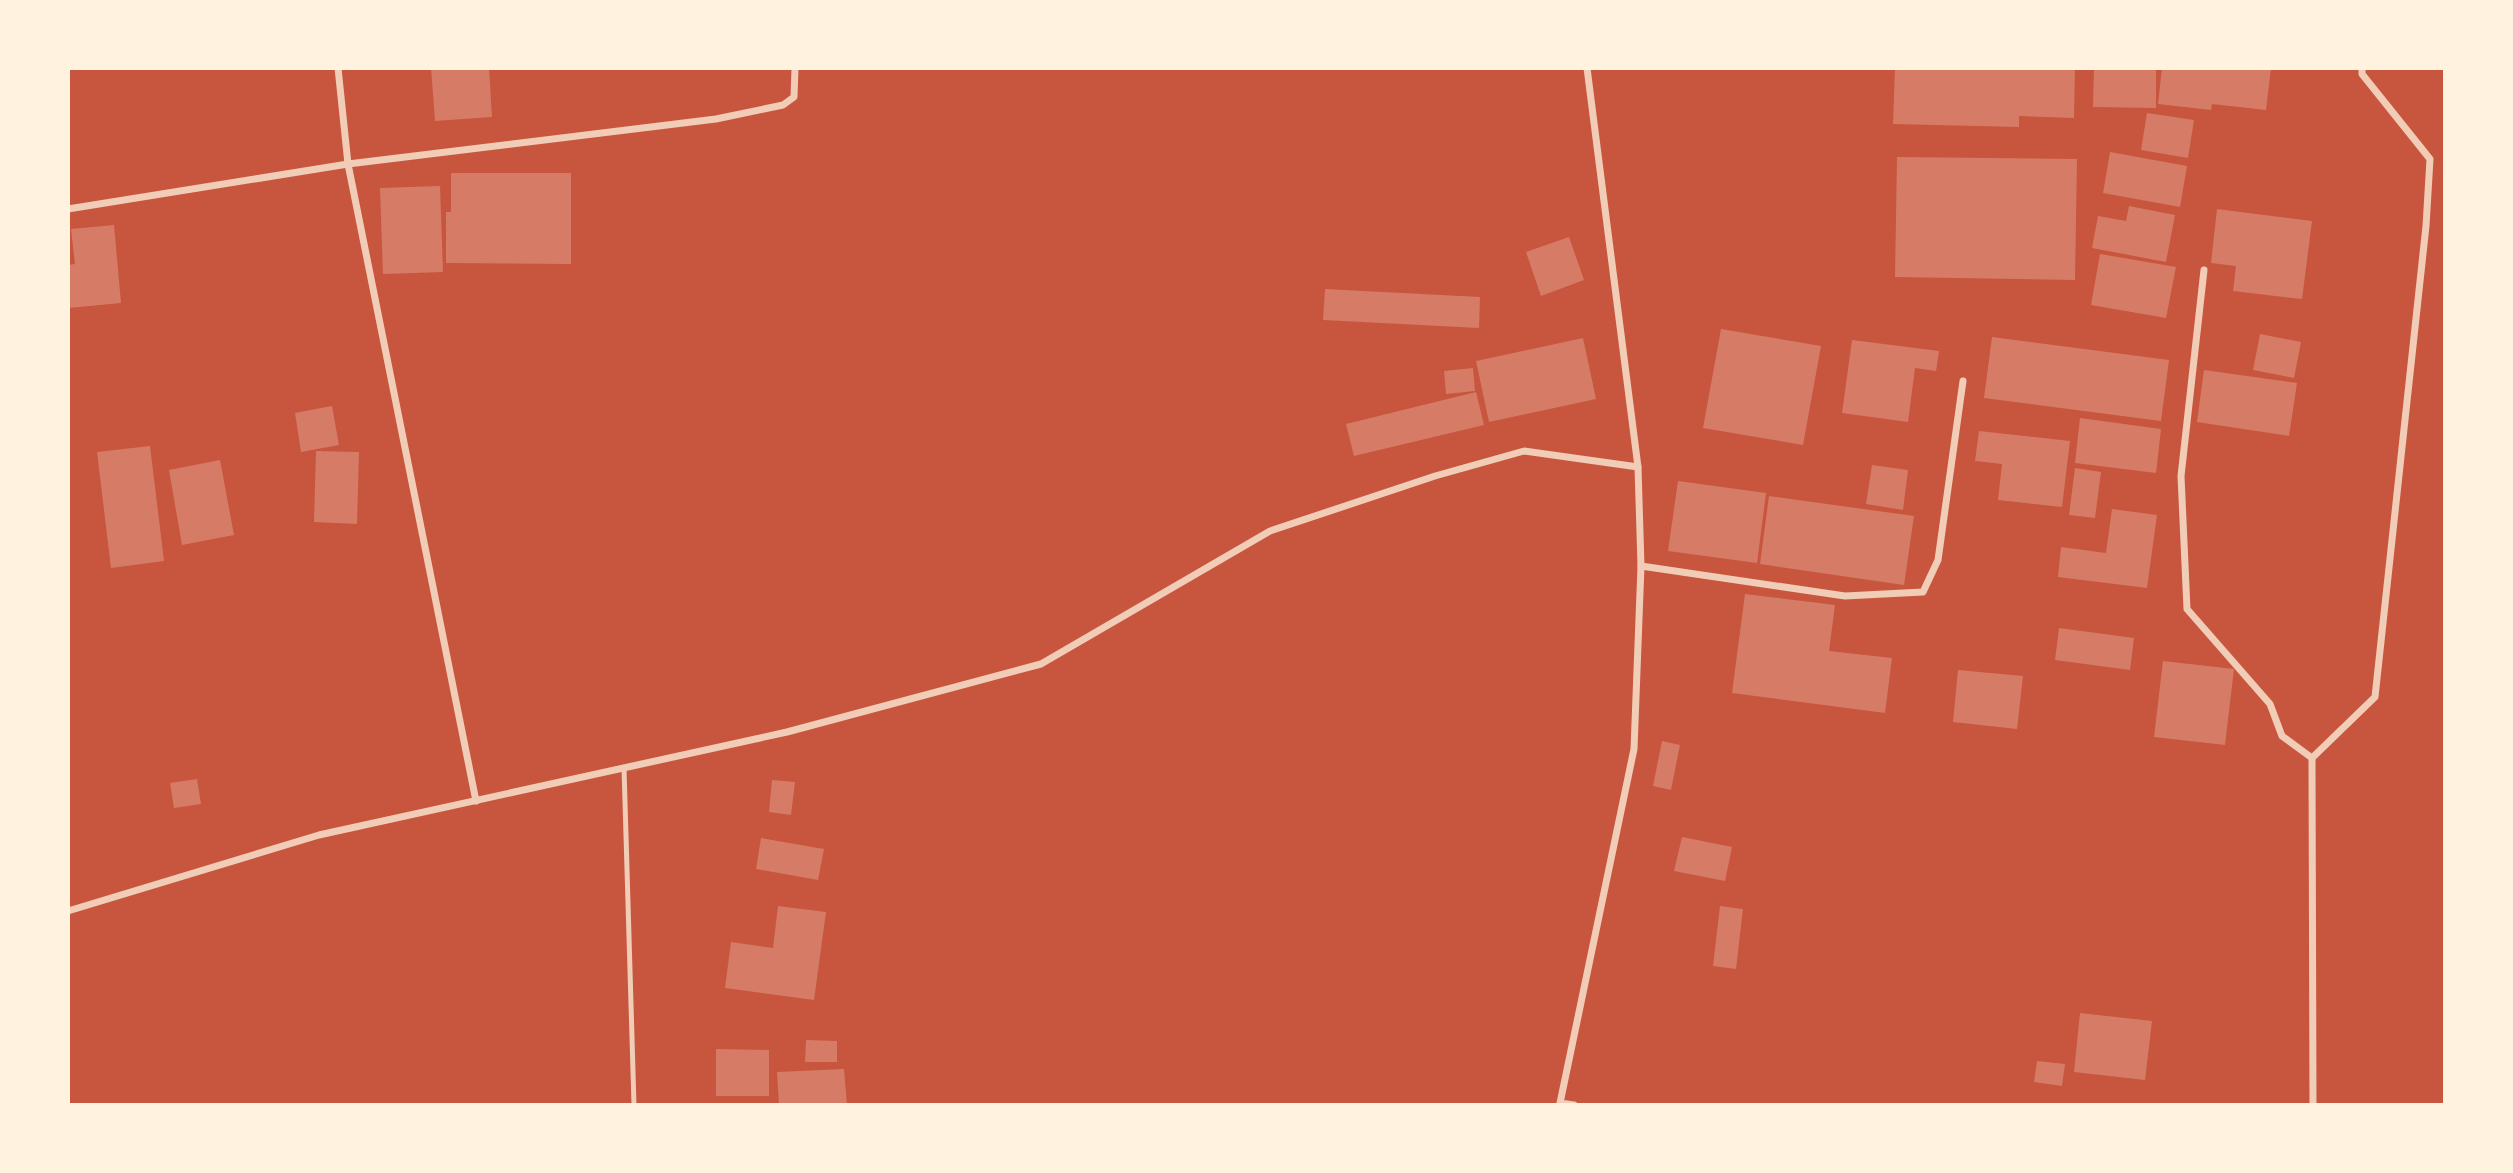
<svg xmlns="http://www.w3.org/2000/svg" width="2513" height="1173" font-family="'PT Serif',serif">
  <rect width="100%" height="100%" fill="#c8553d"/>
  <g fill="#d67c66">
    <polygon points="431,68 489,68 492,117 435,121"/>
    <polygon points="1895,68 2075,68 2074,118 2019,116 2019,127 1893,124"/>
    <polygon points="2094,68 2156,68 2156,108 2093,107"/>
    <polygon points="2162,68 2271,68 2266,110 2212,104 2211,110 2158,104"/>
    <polygon points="2147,113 2194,120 2188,158 2141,150"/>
    <polygon points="2110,152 2187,166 2180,207 2103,193"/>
    <polygon points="1897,157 2077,159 2075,280 1895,277"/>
    <polygon points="451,173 571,173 571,264 446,263 446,212 451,212"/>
    <polygon points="440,186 443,272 383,274 380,188"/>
    <polygon points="2129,206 2175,215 2166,262 2092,248 2098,216 2126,221"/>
    <polygon points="2217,209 2312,221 2302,299 2233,291 2236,266 2211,263"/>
    <polygon points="114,225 121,303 68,308 68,265 75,264 71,229"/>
    <polygon points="1569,237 1584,280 1541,296 1526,252"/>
    <polygon points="2100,254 2176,267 2166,318 2091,305"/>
    <polygon points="1325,289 1480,297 1479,328 1323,320"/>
    <polygon points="1721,329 1821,346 1803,445 1703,428"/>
    <polygon points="2260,334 2301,342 2294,378 2253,370"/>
    <polygon points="1992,337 2169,360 2161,421 1984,398"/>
    <polygon points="1583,338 1596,399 1489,422 1476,361"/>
    <polygon points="1852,340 1939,351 1936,371 1915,368 1908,422 1842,413"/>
    <polygon points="1473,368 1475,391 1446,394 1444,371"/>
    <polygon points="2204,370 2297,383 2289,436 2197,422"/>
    <polygon points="1476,392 1484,425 1354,456 1346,424"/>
    <polygon points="332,406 339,445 301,452 295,413"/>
    <polygon points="2080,418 2161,429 2156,473 2075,463"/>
    <polygon points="1979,431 2070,441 2062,507 1998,500 2002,464 1975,461"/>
    <polygon points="150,446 164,561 111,568 97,452"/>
    <polygon points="316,451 359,452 357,524 314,522"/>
    <polygon points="220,460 234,535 182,545 169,470"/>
    <polygon points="1872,465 1908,470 1903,510 1866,504"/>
    <polygon points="2075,468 2101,472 2095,518 2069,515"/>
    <polygon points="1678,481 1766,493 1757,563 1668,551"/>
    <polygon points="1769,496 1914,516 1904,585 1760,564"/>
    <polygon points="2112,509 2157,515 2147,588 2058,577 2061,547 2106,553"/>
    <polygon points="1745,594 1835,605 1829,651 1892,658 1885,713 1732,693"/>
    <polygon points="2059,628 2134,638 2130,670 2055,660"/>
    <polygon points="2163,661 2234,669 2225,745 2154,737"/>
    <polygon points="1958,670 2023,676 2017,729 1953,722"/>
    <polygon points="1662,741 1680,745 1671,790 1653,786"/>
    <polygon points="197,779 201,804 174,808 170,783"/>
    <polygon points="772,780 795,782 791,815 769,812"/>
    <polygon points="1682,837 1732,847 1725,881 1674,871"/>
    <polygon points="761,838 824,849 818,880 756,869"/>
    <polygon points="778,906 826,912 814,1000 725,988 731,942 773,948"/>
    <polygon points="1720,906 1743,909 1736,969 1713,966"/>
    <polygon points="2080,1013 2152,1021 2145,1080 2074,1072"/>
    <polygon points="806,1040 837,1041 837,1062 805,1062"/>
    <polygon points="716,1049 769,1050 769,1096 716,1096"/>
    <polygon points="2037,1061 2065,1064 2062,1086 2034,1082"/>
    <polygon points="844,1069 847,1105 779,1105 777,1072"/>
  </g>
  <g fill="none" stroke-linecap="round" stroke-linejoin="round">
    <polyline stroke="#f1ccb7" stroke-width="5" points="624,768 634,1105"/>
    <g stroke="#f1ccb7" stroke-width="7">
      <polyline points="338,68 348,164 476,801"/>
      <polyline points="68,209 348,164 716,119 783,105 794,97 795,68"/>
      <polyline points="2204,270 2181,476 2187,609 2270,704 2282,736 2312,758"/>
      <polyline points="1641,566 1845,596 1923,592 1938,560 1963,381"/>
      <polyline points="68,911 319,835 787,732 1041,664 1270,531 1435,476 1524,451 1638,467 1587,68"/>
      <polyline points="1574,1105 1560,1103 1634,749 1641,566 1638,467"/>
      <polyline points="2313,1105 2312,758 2375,697 2426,226 2430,159 2362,74 2362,68"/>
    </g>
  </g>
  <rect width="2513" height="1173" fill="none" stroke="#fff3e0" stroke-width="140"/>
</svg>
